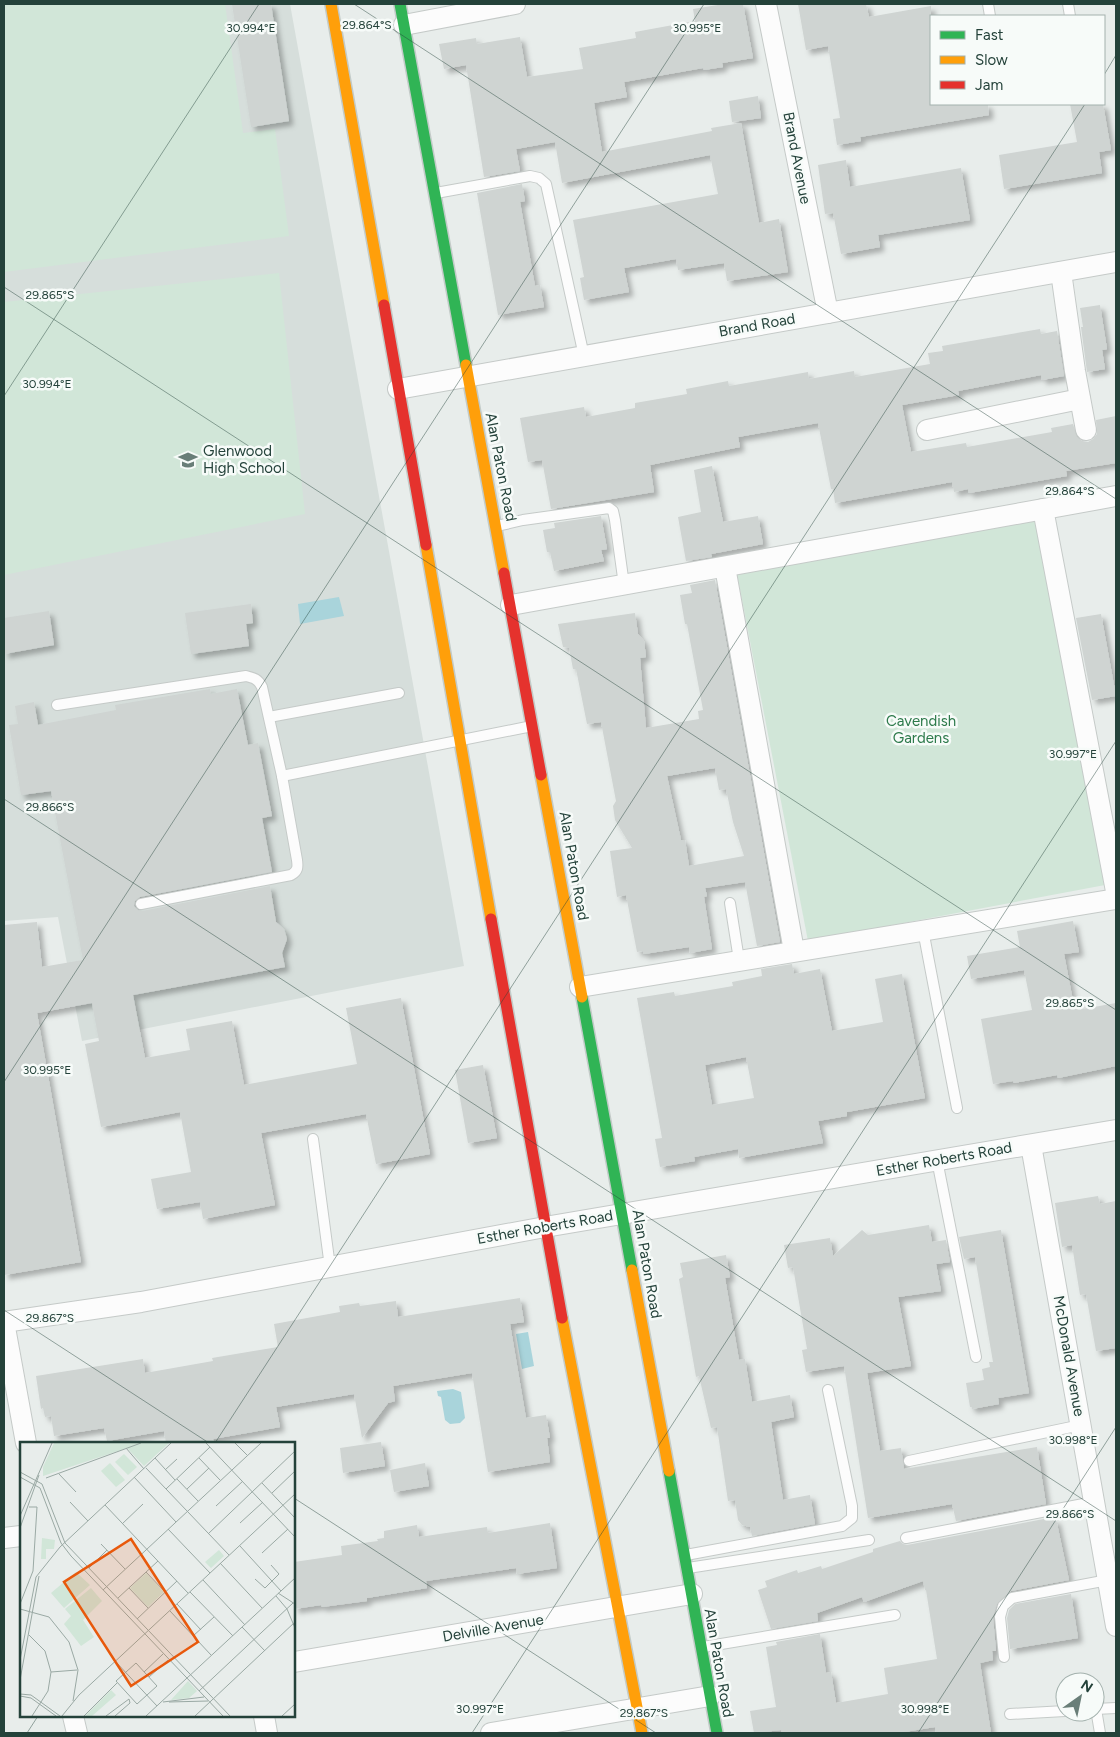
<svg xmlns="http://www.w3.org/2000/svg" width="1120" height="1737" font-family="Figtree,sans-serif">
  <defs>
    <filter id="shadow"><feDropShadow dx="4.5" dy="4.5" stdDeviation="2.5" flood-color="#0004"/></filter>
  </defs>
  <rect width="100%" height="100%" fill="#e8edeb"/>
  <polygon fill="#d6dedb" points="4,4 290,4 464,966 82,1041 58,917 4,921"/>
  <g fill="#d1e6d8">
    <polygon points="4,4 225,4 243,133 275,129 289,236 4,272"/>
    <polygon points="279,273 305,514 4,575 4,302"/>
    <polygon points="1035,518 1105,885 808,941 737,574"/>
  </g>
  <g fill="#a9d4db">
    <polygon points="339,597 344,616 300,624 298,604"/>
    <polygon points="528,1332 534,1366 522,1369 516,1334"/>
    <polygon points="453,1389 461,1392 465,1418 460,1423 450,1424 445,1420 441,1397 438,1396 437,1391"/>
  </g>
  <g fill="#cfd4d2" fill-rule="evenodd" filter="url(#shadow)">
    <polygon points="232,4 271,4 289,121 251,127"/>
    <polygon points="724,4 743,4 753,58 722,63 723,67 704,70 703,68 624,82 627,97 594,103 602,152 712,131 711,128 741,123 759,223 779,219 788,272 727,281 724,263 678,270 676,259 624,268 629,292 584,300 580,278 584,277 573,220 718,194 710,155 562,183 555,142 516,149 520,171 484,177 466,65 444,69 439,44 476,38 477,44 520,37 527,77 583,69 579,48 636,38 635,32 695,21 693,9"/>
    <polygon points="798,4 866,4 869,17 931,6 931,104 988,104 989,115 860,137 861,141 837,145 833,119 840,118 828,46 806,50"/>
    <polygon points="758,96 761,118 732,122 729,101"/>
    <polygon points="1070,104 1103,104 1111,150 1099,152 1102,173 1004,189 999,155 1077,142"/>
    <polygon points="846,160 850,187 961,168 970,220 878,235 880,247 841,254 833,213 825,214 818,165"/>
    <polygon points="522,184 525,201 520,202 535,286 540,285 544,307 498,315 477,193"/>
    <polygon points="1100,305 1107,349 1102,350 1105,369 1087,372 1081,327 1083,327 1080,308"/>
    <polygon points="1040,329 1041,334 1057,331 1064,376 1042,380 1041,375 958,391 959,395 902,405 911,452 966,443 967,447 1052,432 1051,428 1073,424 1077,437 1082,441 1088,442 1093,439 1097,434 1096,420 1116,416 1116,463 1066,471 1067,476 969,493 968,489 954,492 952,482 835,503 833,489 831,489 818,423 738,437 740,447 650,465 654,492 551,509 542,460 528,462 520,418 584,407 586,417 635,408 635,403 687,394 686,389 728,381 729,386 808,372 809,379 854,371 855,377 930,364 928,353 943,351 942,346"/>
    <polygon points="712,466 723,522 758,516 763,544 711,554 712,557 686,561 678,517 701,512 694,470"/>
    <polygon points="601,516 607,549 601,550 604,561 554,571 550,552 547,552 543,530 555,528 554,523"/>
    <path d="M715 580 780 942 757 946 745 882 705 888 707 896 704 897 712 949 690 953 689 947 644 954 643 951 637 952 626 895 617 897 610 851 632 848 615 820 613 806 616 801 601 722 587 724 576 669H573L569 648 563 647 558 624 635 613 638 634 644 641 646 657 640 658 646 728 699 719 698 711 703 710 687 624H685L680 595 692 593 690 585ZM715 768 719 790 726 789 733 822 744 856 689 866 685 840H681L667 776Z"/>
    <polygon points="251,604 253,623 246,624 249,646 191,654 185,613"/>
    <polygon points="49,611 54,645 4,654 4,618"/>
    <polygon points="1101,614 1116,696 1092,700 1076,618"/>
    <polygon points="210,689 211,694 237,689 248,745 258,743 272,816 262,818 272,872 140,897 135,901 134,906 138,910 142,911 270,886 276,922 284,929 287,939 282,953 285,967 133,995 145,1058 190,1050 186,1029 232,1021 244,1085 357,1064 346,1008 401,998 430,1154 376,1164 366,1114 261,1133 275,1205 203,1219 200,1202 157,1209 151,1179 191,1172 180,1112 101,1127 85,1044 99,1041 92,1003 37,1013 81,1262 4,1275 4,925 37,922 42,967 83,960 51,791 21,795 9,725 18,724 15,706 34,702 38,725 116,710 115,705"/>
    <polygon points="1073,921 1079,952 1064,954 1074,1006 1083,1004 1083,1009 1116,1003 1116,1066 1058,1078 1057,1075 1014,1083 1013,1081 993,1084 981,1019 1032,1010 1024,970 971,979 967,956 1020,947 1017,931"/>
    <path d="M792 964 794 974 820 969 832 1031 883 1022 875 979 902 974 925 1098 847 1112V1116L818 1121 823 1143 739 1158 738 1149 694 1157 695 1161 660 1167 655 1139 662 1138 637 998 674 992 675 996 733 986 732 982 762 976 761 969ZM746 1057 754 1098 712 1105 705 1065Z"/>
    <polygon points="483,1065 497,1138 468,1143 455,1070"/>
    <polygon points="1098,1196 1100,1204 1116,1201 1116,1348 1096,1351 1086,1294 1080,1295 1072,1245 1062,1247 1055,1203"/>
    <polygon points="929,1225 932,1242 946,1240 950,1262 936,1264 941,1291 898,1297 911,1366 867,1373 880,1451 901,1448 904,1469 1037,1447 1046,1504 956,1521 952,1504 868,1518 844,1366 806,1372 802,1350 807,1349 793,1267 788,1268 784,1245 830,1238 833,1256 862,1230 868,1235"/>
    <polygon points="1001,1230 1029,1393 998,1398 999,1404 972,1409 972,1407 970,1407 966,1383 984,1380 982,1369 990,1367 989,1362 993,1362 975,1257 964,1259 959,1237"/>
    <polygon points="726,1255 730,1277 725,1278 739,1360 745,1359 752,1402 790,1395 794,1417 771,1422 783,1500 810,1495 815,1524 752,1536 750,1527 742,1525 738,1520 735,1500 728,1501 717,1427 711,1428 699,1376 696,1377 679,1279 683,1277 680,1263"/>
    <polygon points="520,1298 524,1322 510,1324 526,1418 546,1415 550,1438 547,1438 550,1462 488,1472 472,1373 393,1386 395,1401 388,1403 362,1438 354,1394 276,1407 280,1427 213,1439 214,1443 166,1443 164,1431 107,1441 104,1428 54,1436 51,1416 45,1417 43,1408 41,1409 36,1376 143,1359 145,1373 213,1361 212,1358 278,1347 274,1324 340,1312 339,1306 359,1303 360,1306 396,1301 398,1317"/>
    <polygon points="381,1442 385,1466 343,1473 340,1448"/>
    <polygon points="425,1463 429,1486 394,1492 390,1470"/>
    <polygon points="1049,1518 1049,1520 1056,1519 1069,1580 1011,1591 997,1604 993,1617 996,1651 992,1651 993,1660 980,1663 991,1733 936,1733 935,1727 898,1733 782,1733 781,1730 754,1733 750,1711 776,1707 766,1647 777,1645 776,1642 820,1634 826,1673 831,1672 836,1703 888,1694 884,1668 937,1659 926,1590 925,1590 923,1581 864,1602 862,1597 817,1613 818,1621 771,1629 758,1590 767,1587 765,1581 797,1570 798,1573 821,1566 822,1569 873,1552 873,1549 900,1541 903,1544 907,1545"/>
    <polygon points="550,1523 557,1568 517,1574 516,1568 426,1581 427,1588 367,1598 367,1601 322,1607 321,1605 294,1609 294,1562 342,1555 341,1546 378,1541 377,1539 384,1538 384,1531 417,1525 419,1537 487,1527 488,1533"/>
    <polygon points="1071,1594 1078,1638 1010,1649 1007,1618 1009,1610 1015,1604"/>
  </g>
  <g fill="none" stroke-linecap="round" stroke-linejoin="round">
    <g stroke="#c5cac8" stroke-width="12">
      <g id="lane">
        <polyline points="988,4 990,16"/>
        <polyline points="1068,4 1070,16"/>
        <polyline points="436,193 530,176 539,178 546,184 584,356"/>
        <polyline points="497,526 523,520 609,508 613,511 615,520 624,585"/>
        <path d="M57 705 246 676C254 678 258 679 262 687L282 776 297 860C298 867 298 871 291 875L141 904"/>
        <polyline points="269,717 399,693"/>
        <polyline points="282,776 532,726"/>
        <polyline points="730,903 739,960"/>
        <polyline points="923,930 957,1108"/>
        <polyline points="313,1139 330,1267"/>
        <polyline points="937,1160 976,1357"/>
        <polyline points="909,1461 1081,1425"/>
        <polyline points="906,1538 1094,1502"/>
        <polyline points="686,1555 842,1526 852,1518 852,1506 828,1390"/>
        <polyline points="688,1568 869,1540"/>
        <polyline points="703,1647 895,1615"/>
        <polyline points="1004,1657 1000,1617 1003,1606 1012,1598 1108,1580"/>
        <polyline points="1095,1709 1116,1708"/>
        <polyline points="1096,1709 1100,1733"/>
        <polyline points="1010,1714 1065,1711"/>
      </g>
    </g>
    <g stroke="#c5cac8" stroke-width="22">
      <g id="street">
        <polyline points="766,4 828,313"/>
        <polyline points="404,25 515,4"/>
        <polyline points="1061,272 1075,371 1086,430"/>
        <polyline points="398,389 1116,262"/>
        <polyline points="927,430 1080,399"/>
        <polyline points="1043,509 1116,891"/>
        <polyline points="725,567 794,951"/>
        <polyline points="511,605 1116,496"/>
        <polyline points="580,987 1116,899"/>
        <polyline points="1031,1145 1116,1626"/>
        <polyline points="4,1322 141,1302 545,1227 1116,1130"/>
        <polyline points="4,1322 26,1443"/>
        <polyline points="4,1538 21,1536"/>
        <polyline points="294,1662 692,1594"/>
        <polyline points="73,1716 77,1733"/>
        <polyline points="264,1716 267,1733"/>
        <polyline points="491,1733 710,1696"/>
      </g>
    </g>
    <g stroke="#c3cbc8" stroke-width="14">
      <g id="fast">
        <polyline points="400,4 466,365"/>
        <polyline points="582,997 632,1270"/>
        <polyline points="669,1471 717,1733"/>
      </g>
    </g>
    <g stroke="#c3cbc8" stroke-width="14">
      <g id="slow">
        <polyline points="331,4 384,305"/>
        <polyline points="466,365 504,573"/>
        <polyline points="426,545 491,919"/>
        <polyline points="541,775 582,997"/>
        <polyline points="632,1270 669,1471"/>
        <polyline points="562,1318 642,1733"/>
      </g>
    </g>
    <g stroke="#c3cbc8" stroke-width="14">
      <g id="jam">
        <polyline points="384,305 426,545"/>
        <polyline points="504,573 541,775"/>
        <polyline points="491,919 562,1318"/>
      </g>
    </g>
    <use href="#lane" stroke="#fcfcfc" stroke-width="10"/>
    <use href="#street" stroke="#fcfcfc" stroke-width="20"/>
    <use href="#fast" stroke="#30b455" stroke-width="11"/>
    <use href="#slow" stroke="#ff9f0a" stroke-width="11"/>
    <use href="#jam" stroke="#e5322d" stroke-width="11"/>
  </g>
  <path fill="none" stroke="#24423a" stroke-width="1" stroke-opacity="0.45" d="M354 4 1116 499M1104 75 1116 55M4 287 1116 1010M4 396 259 4M4 799 1116 1521M4 1082 704 4M4 1310 209 1443M215 1443 1085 104M294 1498 656 1733M27 1733 38 1716M472 1733 1116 741M918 1733 1116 1427"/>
  <defs>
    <g id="school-bare" transform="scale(1.5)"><path d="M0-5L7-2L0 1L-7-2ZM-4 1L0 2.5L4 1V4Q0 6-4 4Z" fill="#697e78" stroke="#f7fbf9" stroke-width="2.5" paint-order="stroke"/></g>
  </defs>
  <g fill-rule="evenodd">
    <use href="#school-bare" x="188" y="460"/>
  </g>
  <g text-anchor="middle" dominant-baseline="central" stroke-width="5" stroke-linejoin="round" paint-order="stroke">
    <g font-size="15" fill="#24423a" stroke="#f7fbf9">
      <text transform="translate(797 158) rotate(79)">Brand Avenue</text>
      <text transform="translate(757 325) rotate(-10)">Brand Road</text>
      <text transform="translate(501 467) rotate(79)">Alan Paton Road</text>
      <text transform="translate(574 866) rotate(80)">Alan Paton Road</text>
      <text transform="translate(944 1159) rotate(-10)">Esther Roberts Road</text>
      <text transform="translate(545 1227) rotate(-10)">Esther Roberts Road</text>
      <text transform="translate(647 1264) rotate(80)">Alan Paton Road</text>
      <text transform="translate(1069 1356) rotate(80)">McDonald Avenue</text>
      <text transform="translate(493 1628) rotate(-10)">Delville Avenue</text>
      <text transform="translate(719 1663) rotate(80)">Alan Paton Road</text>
    </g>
    <g font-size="15" fill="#24423a" stroke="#f7fbf9" text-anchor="start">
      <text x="203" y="451">Glenwood<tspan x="203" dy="17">High School</tspan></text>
    </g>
    <g font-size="15" fill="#2d7a4b" stroke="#f7fbf9">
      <text x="921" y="721">Cavendish<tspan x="921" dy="17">Gardens</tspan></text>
    </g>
  </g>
  <g transform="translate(20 1442)">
    <rect width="275" height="275" fill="#e8edeb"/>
    <path d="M34 1H149L124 24 107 6 23 34V25ZM104 12 117 25 108 33 95 20ZM90 21 105 38 96 45 81 29ZM22 96 35 98 34 107H26V117H21ZM199 108 204 114 191 126 185 120ZM56 130 70 143 44 166 31 151ZM126 131 144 150 128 165 110 146ZM71 146 82 159 63 178 74 195 61 204 44 182 51 174 45 167ZM168 239 177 249 169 256 151 258ZM91 248 96 253 72 274H65Z" fill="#d1e6d8"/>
    <path fill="none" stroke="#9aa9a4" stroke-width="1" d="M186 1 275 95M215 1 227 13M106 6 124 27M0 11V27M135 16 155 38M179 16 200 38M126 26 209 113M145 28 157 17M0 30 22 42 45 101 210 274M39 32 56 50M0 35 20 46 41 101 51 114 203 274M114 35 156 80M26 36 121 1M157 37 178 59M242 41 275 76M146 47 190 5M167 47 189 26M252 51 275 29M50 60 68 79M85 63 168 151M196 64 223 39M0 74 32 1M220 81 243 60M102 82 123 62M0 86 19 33M148 87 190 131M188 92 275 9M81 102 105 127M220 104 261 149M242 111 268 87M200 121 242 166M69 126 87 108M126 130 145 150M235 137 245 146 259 132 251 123M183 138 225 183M109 146 128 166M83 148 241 1M170 150 213 194M258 151 275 162M256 154 267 167 275 186M98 156 138 119M0 162 13 129 17 65H9M157 162 181 188M0 167 29 175 49 200 58 228 53 259M150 169 191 213M117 177 157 139M222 185 245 209M9 193 25 209 31 230 28 249 12 274M173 194 194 175M0 218 16 135 40 105 151 1M95 219 137 264M116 221 137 244 117 262 96 239ZM31 230 57 228M124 230 143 212M129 235 148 218M0 238 19 134M179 249 273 161M0 252 11 253 40 274M0 254 11 256 36 274M143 260 184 255M149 260 188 259M42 274 59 253 275 52M64 274 97 241M86 274 109 257 110 261 95 274M126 274 275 136M175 274 275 180M262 274 275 262"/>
    <path fill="#e8590c" fill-opacity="0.15" stroke="#e8590c" stroke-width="2.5" d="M111 97 178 200 111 244 44 140Z"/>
    <rect width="275" height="275" fill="none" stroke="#24423a" stroke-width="2.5"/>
  </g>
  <g font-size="12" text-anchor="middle" fill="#24423a" stroke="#f7fbf9" stroke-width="5" stroke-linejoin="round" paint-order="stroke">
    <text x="367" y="29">29.864°S</text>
    <text x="251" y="32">30.994°E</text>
    <text x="697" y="32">30.995°E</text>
    <text x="50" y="299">29.865°S</text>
    <text x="47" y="388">30.994°E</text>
    <text x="1070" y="495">29.864°S</text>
    <text x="1073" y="758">30.997°E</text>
    <text x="50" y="811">29.866°S</text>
    <text x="1070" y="1007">29.865°S</text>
    <text x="47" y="1074">30.995°E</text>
    <text x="50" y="1322">29.867°S</text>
    <text x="1073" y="1444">30.998°E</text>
    <text x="1070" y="1518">29.866°S</text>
    <text x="480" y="1713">30.997°E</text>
    <text x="925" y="1713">30.998°E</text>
    <text x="644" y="1717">29.867°S</text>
  </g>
  <rect width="1120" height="1737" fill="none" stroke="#24423a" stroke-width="10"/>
  <rect x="930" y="15" width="175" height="90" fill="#f7fbf9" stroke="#a3b1ad"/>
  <rect x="940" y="31" width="25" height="8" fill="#30b455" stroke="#a3b1ad"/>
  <text x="975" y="40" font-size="15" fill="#24423a">Fast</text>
  <rect x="940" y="56" width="25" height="8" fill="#ff9f0a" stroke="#a3b1ad"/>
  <text x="975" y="65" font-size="15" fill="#24423a">Slow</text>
  <rect x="940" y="81" width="25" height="8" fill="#e5322d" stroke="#a3b1ad"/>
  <text x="975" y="90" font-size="15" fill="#24423a">Jam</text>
  <g transform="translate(1080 1697) rotate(33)"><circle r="24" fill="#f7fbf9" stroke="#a3b1ad"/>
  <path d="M0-4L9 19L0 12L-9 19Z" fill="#697e78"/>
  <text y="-8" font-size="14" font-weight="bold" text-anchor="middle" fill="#24423a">N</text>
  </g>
</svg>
